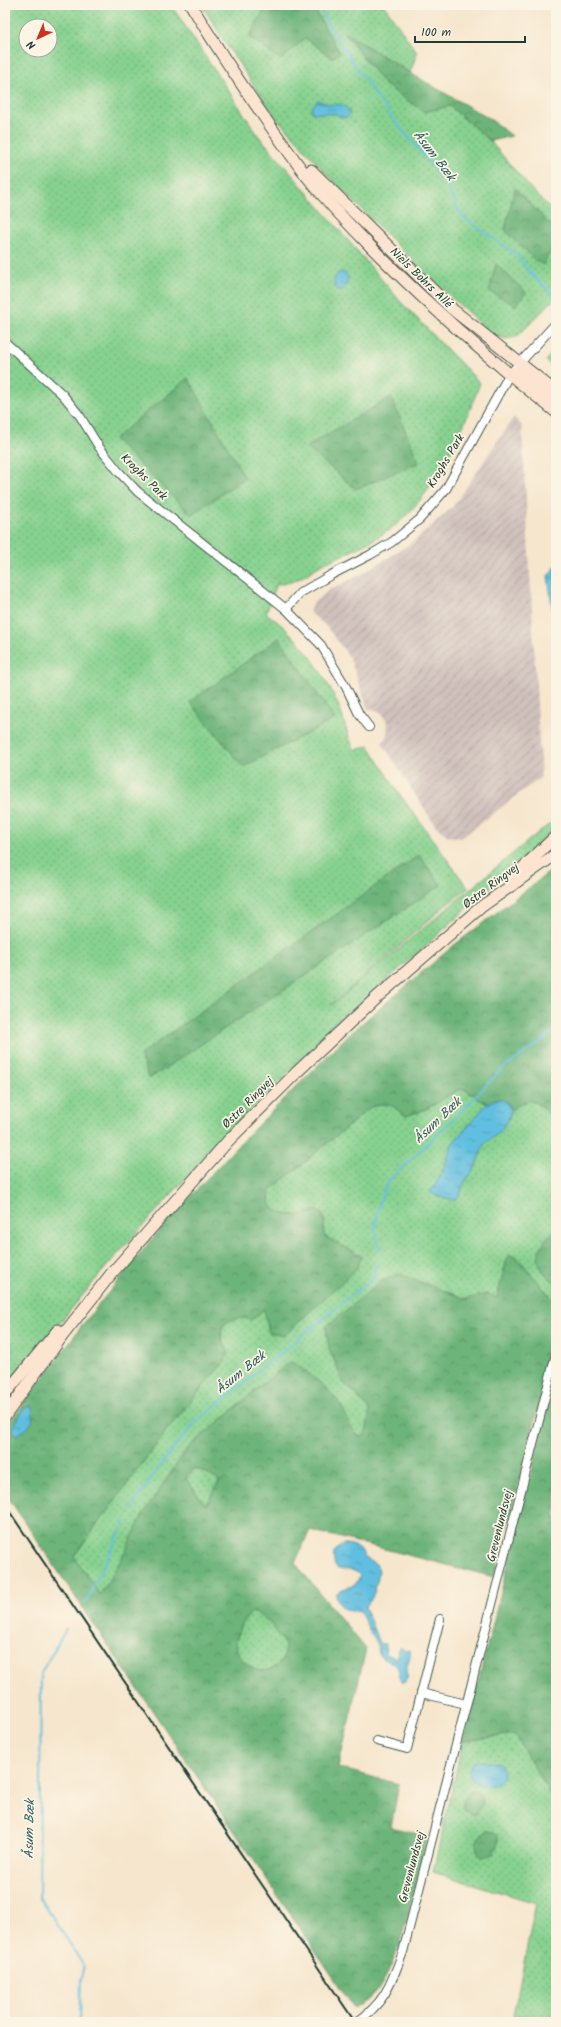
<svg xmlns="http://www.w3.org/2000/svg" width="561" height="2027" font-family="Kalam,sans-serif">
  <defs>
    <pattern id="industrial-furrows" width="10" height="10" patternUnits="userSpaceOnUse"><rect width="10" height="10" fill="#cfc0bb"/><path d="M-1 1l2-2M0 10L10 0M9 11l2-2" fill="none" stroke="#a79d99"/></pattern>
    <pattern id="green-dots" width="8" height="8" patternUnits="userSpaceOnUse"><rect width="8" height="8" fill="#87d290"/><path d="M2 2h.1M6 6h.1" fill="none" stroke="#6eac76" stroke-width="1.8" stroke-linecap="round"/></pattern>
    <pattern id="forest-crowns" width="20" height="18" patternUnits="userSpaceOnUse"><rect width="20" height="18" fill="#6db47a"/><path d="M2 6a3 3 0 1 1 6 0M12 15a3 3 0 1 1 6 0" fill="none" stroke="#599465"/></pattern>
    <pattern id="water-ripples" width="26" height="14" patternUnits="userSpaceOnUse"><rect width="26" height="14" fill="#61bfe0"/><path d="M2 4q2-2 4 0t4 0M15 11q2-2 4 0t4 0" fill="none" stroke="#4f9cb6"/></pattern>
  </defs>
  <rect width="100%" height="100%" fill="#fcf5e5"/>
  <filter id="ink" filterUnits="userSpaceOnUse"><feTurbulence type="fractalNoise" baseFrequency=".025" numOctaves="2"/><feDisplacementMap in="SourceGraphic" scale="8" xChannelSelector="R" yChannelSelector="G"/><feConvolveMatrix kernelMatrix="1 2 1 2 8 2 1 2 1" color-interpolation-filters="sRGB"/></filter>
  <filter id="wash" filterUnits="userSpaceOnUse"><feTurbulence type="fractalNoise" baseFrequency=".012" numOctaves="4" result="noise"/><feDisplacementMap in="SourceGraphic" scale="16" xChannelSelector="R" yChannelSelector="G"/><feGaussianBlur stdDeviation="0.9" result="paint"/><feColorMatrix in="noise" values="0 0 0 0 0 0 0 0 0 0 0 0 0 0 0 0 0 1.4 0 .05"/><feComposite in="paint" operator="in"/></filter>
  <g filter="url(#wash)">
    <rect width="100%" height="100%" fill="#f6e6cd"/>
    <polygon fill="url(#industrial-furrows)" points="514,417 522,426 541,777 461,838 448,836 435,825 382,743 387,736 388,722 379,711 368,709 350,658 326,626 309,612 314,602 331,589 360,575 413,542 453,507"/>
    <g fill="url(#green-dots)" stroke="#538862" fill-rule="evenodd">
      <path d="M5 5H171L258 135 401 302 480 383C462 433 439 487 398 523 376 542 347 552 321 565 307 573 294 585 277 584L266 613C299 636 323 670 339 707 345 721 347 737 355 750L369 746 398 792 468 888 445 906 330 1006 540 831 556 820V829L331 1030 214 1147 107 1266 5 1389ZM26 26H50V50H26Z"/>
      <polygon points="202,5 384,5 417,53 410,73 346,33 424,112 450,106 490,141 532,190 556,214 556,297 517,337 505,339 490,333 423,271 329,177 274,115 227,46"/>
      <polygon points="556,346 556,370 546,361"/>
      <path d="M464 1089 487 1104 452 1144 442 1174 433 1188 437 1196 454 1200 459 1196 464 1183 474 1170 484 1144 508 1119 511 1110C534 1093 537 1103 556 1120V1229L544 1240V1272L556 1283V1303L517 1257 508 1255 497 1298 488 1294 466 1299 399 1274 329 1348 338 1369 341 1380 350 1388 370 1410 366 1435 360 1437 352 1431 346 1415 292 1362 284 1366 187 1449 100 1595 74 1556 169 1427 223 1363 228 1349C218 1337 219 1322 236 1318 241 1317 249 1318 255 1318L264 1308 362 1256 324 1236V1216L318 1211C310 1212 299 1216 290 1215 276 1214 265 1204 271 1190L371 1107C390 1101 391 1105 406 1116L426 1109 458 1090Z"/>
      <polygon points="194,1469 200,1470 220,1480 206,1505 186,1479"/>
      <path d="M252 1612C262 1613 272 1625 277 1633 279 1636 283 1640 284 1643 290 1657 275 1672 261 1671 255 1671 249 1666 245 1662 228 1648 238 1625 252 1612Z"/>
      <polygon points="515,1734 556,1805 556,2019 513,2016 536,1903 433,1872 463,1741"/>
    </g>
    <g fill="url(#forest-crowns)" stroke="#467857" fill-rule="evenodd">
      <polygon points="267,5 312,5 340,53 332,58 305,38 281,60 249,37"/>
      <polygon points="344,32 410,73 490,119 512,136 490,141 450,106 424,112 384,84"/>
      <polygon points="515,188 556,231 556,241 543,265 534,259 505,230"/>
      <polygon points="496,264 526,292 516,306 489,291"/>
      <polygon points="188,378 245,478 191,515 114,439"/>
      <polygon points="391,397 419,463 356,489 306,447"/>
      <polygon points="279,638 335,719 243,767 190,702"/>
      <polygon points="419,855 441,885 149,1079 140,1055"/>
      <path d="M556 867V1120C537 1103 534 1093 511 1110L507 1103 493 1100 487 1104 464 1089 458 1090 426 1109 406 1116C391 1105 390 1101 371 1107L271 1190C265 1204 276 1214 290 1215 299 1216 310 1212 318 1211 327 1216 324 1228 324 1236L362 1256 357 1268 284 1336 269 1333 264 1309 251 1320C239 1315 218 1321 221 1337 222 1344 228 1347 229 1354L223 1363 169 1427 74 1556 100 1595 121 1560 143 1514 187 1449 284 1366 292 1362C308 1373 326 1385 337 1400 347 1412 348 1428 360 1437L366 1435 370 1410 350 1388 341 1380 338 1369 329 1348 326 1327 381 1281 399 1274 466 1299 488 1294 497 1298 508 1255 516 1257 556 1303 555 1343 494 1577 310 1530 295 1563 366 1649 338 1768 399 1784 391 1827 427 1836C418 1873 399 1973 372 1996 367 2001 360 2004 354 2008L5 1493V1428L87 1319 162 1227 242 1141 346 1037 453 946ZM194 1469 200 1470 220 1481 206 1505 196 1493 186 1479 187 1475ZM252 1612C262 1613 272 1625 277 1633 279 1636 282 1640 284 1643 290 1657 275 1672 261 1671 255 1671 249 1666 245 1662 228 1648 238 1625 252 1612Z"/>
      <path d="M556 1229V1283C530 1265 535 1248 556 1229Z"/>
      <polygon points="556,1376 556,1805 515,1734 463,1741"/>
      <polygon points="471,1791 477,1792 481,1796 483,1804 478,1812 473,1815 463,1810 463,1801"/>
      <path d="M487 1831C503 1832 499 1844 493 1854L482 1857C472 1848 476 1836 487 1831Z"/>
    </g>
    <g fill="url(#water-ripples)" stroke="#407e8a">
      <path d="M318 100C321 101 325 104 327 104 338 105 345 102 350 114L346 118 340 117 336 114 312 113V107Z"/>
      <polygon points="343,272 348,277 347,284 343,290 338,290 335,287 334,280 338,273"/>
      <polygon points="556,566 556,635 548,576"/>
      <polygon points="501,1099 507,1103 511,1110 508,1119 500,1132 484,1144 474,1170 464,1183 459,1196 454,1200 437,1196 430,1192 442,1174 452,1144 487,1104 493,1100"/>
      <path d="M31 1405C36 1421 31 1427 17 1435L14 1432 13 1427 25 1408Z"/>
      <path d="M343 1544C354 1544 362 1548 365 1558L376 1564 379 1570C377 1583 375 1598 365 1607L379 1643 386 1644 385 1654 396 1658 398 1656 397 1650 399 1648H402L405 1651 410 1650C412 1658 406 1663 406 1673L408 1675 405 1682 402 1683 400 1680C399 1658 390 1667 379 1654L377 1645 359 1610C348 1614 337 1606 336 1594L340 1590 355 1585 360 1576C350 1561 331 1582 334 1552Z"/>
      <path d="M477 1761 498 1763 501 1765C504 1771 504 1777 499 1782 483 1795 455 1772 477 1761Z"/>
    </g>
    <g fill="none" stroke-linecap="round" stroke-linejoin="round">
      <g stroke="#61bfe0" stroke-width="2">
        <polyline points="319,5 325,20 369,86 394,120 442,177 459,211 464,218 517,255 529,272 556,297"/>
        <polyline points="379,1250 375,1228 379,1204 388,1181 468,1105 500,1070 541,1042 556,1029"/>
        <path d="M131 1510C149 1478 172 1450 196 1422L374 1277 376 1265"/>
        <polyline points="86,1602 125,1522"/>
        <polyline points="66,1629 41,1673 39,1896 84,1966 81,1978 80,2022"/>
      </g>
    </g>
  </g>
  <g filter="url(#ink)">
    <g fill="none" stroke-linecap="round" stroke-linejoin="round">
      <g stroke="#3f564b" stroke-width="10">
        <g id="street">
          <polyline points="5,342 63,395 80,416 99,447 119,472 138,492 286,609 321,645 346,687 359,714 369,727"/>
          <polyline points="286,609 300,593 331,575 370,555 392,542 420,519 446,489 509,375 556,323"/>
          <polyline points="421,1693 466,1704"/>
          <polyline points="377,1741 407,1749 440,1619"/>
          <path d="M357 2022C386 2002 391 1983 403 1952L556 1354"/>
        </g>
      </g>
      <g stroke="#3f564b" stroke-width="13">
        <g id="secondary">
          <path d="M191 5C224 60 261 114 299 166 321 196 348 223 373 249 431 308 492 361 556 412"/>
          <polyline points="311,170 452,309 556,392"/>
          <polyline points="509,375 515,372 525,376 556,401"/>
          <polyline points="509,881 556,836"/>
          <polyline points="5,1394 58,1330"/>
          <polyline points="5,1416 63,1335 111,1274 228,1141 298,1071 376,998 481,907 556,854"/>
        </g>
      </g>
      <use href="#street" stroke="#fff" stroke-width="8"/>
      <use href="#secondary" stroke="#fde4d1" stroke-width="11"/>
      <polyline stroke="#1f3d34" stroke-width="2" points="5,1505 355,2022"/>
    </g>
  </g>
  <g text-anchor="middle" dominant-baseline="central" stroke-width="3.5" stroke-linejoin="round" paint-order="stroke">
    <g font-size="12" fill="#1f3d34" stroke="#fcf5e5">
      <text transform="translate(421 278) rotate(44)">Niels Bohrs Allé</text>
      <text transform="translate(446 461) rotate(-59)">Kroghs Park</text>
      <text transform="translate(144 477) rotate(45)">Kroghs Park</text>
      <text transform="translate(491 886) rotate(-37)">Østre Ringvej</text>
      <text transform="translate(248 1103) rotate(-45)">Østre Ringvej</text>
      <text transform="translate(500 1526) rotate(-76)">Grevenlundsvej</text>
      <text transform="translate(412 1867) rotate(-75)">Grevenlundsvej</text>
    </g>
    <g font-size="13" font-style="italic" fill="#305e5f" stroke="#fcf5e5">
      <text transform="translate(434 156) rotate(52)">Åsum Bæk</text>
      <text transform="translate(438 1121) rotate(-44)">Åsum Bæk</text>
      <text transform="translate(241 1373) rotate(-39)">Åsum Bæk</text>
      <text transform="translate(30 1829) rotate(-89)">Åsum Bæk</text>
    </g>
  </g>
  <rect width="561" height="2027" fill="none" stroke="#fcf5e5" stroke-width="20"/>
  <g transform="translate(38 38) rotate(224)"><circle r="19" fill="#fcf5e5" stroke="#a4ab9e"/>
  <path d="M0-3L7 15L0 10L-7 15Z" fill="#c8321e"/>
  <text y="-6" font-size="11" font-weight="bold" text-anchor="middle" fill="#1f3d34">N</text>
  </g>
  <path d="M415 36v6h110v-6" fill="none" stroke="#1f3d34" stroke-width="2"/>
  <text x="421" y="36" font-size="12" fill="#1f3d34" stroke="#fcf5e5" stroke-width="3" paint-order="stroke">100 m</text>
</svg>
